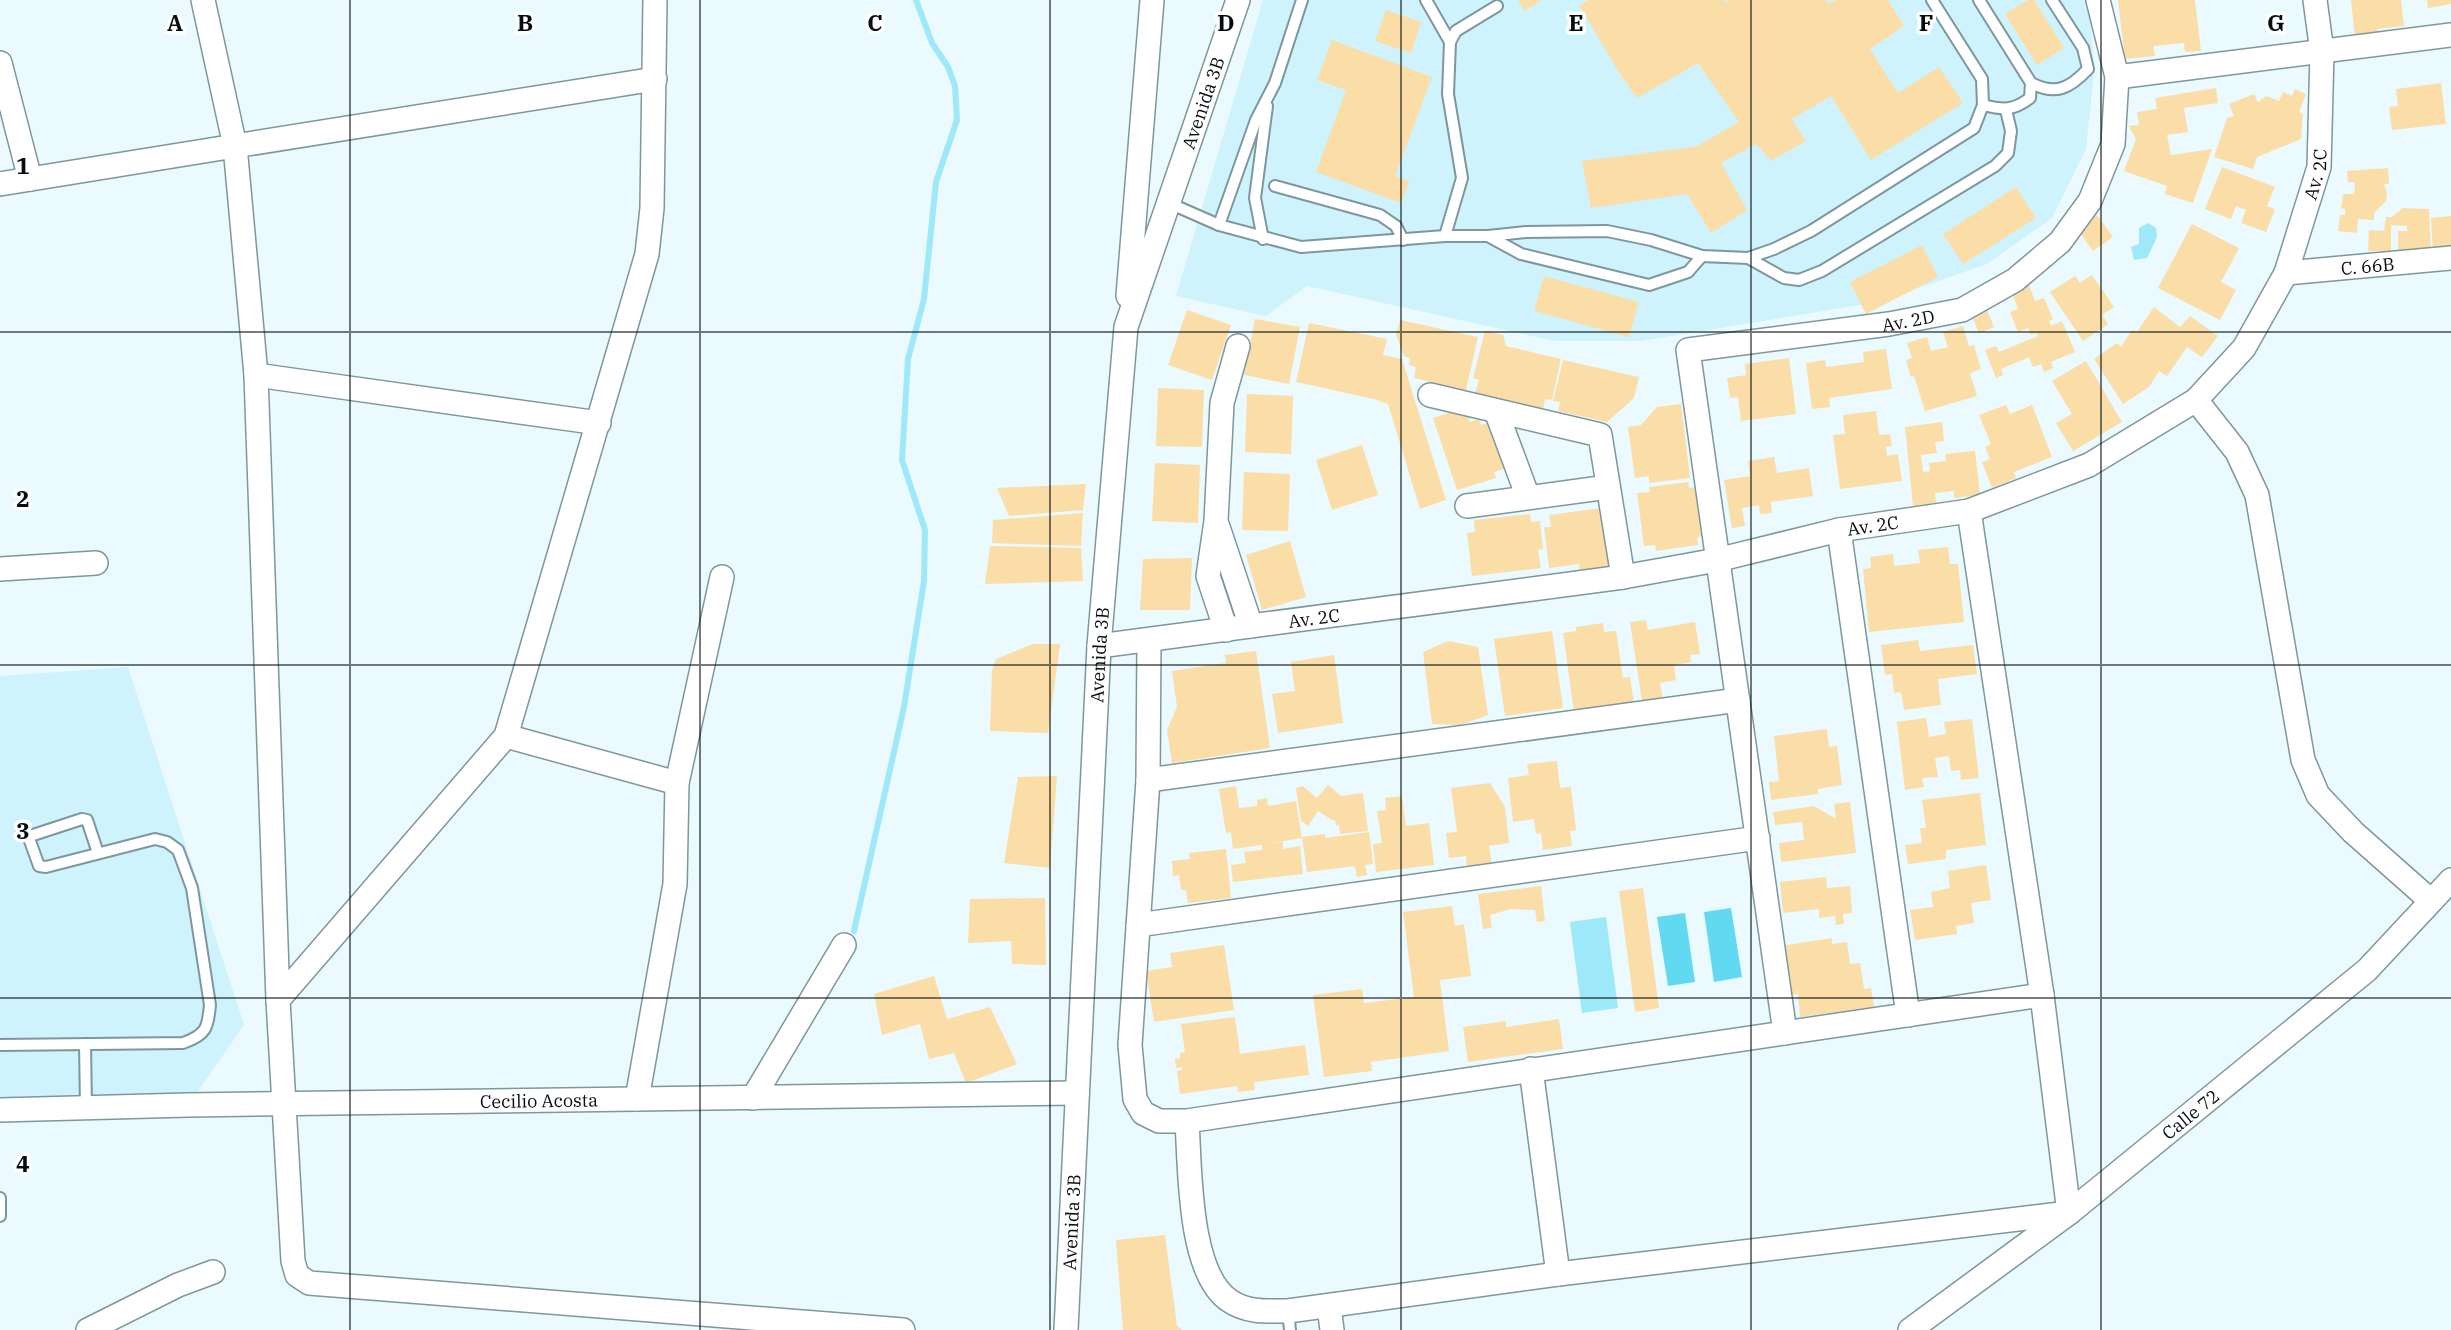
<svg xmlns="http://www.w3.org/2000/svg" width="2451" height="1330" font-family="'IBM Plex Serif',serif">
  <rect width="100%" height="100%" fill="#eafafe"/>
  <g fill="#cef3fc">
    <polygon points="1263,0 2085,0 2090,12 2094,72 2086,149 2052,218 1987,264 1878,302 1641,341 1555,341 1307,286 1266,316 1176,296"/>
    <polygon points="128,667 244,1025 188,1105 0,1110 0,676"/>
  </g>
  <g fill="#61daf1">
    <polygon points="1731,908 1742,977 1714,982 1704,912"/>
    <polygon points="1685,913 1695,982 1668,986 1657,917"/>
  </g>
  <g fill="#9ee9f9">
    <polygon points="2148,223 2156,228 2157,237 2147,258 2134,260 2131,247 2139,244 2139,228"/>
    <polygon points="1606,917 1618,1008 1582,1013 1570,922"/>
  </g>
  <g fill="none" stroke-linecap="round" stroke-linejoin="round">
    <polyline stroke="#9ee9f9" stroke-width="6" points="854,931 904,707 924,581 925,530 902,460 908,359 924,299 936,182 957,120 955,86 948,67 932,43 916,0"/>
  </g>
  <g fill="#fbdea7">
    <polygon points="1518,0 1542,0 1524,11"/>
    <polygon points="1589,0 1724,0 1725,2 1729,0 1826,0 1829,4 1836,0 1888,0 1904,26 1870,49 1898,93 1939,67 1963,103 1871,160 1831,96 1792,119 1806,141 1771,161 1756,144 1721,163 1747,210 1711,233 1687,194 1591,208 1582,161 1695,147 1739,122 1698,63 1637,98 1618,71 1579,5"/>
    <polygon points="2028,0 2034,0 2064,48 2037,65 2005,14"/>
    <polygon points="2118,0 2195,0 2201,51 2185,52 2184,43 2153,46 2155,56 2125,59"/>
    <polygon points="2351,0 2401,0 2404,26 2377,29 2378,35 2355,37"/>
    <polygon points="2427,0 2451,0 2451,4 2428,8"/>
    <polygon points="1386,10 1421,22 1411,53 1375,41"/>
    <polygon points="1332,40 1432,77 1395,176 1409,181 1401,203 1316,172 1346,90 1317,80"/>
    <polygon points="2441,83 2446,124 2392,130 2389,107 2398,106 2396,89"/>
    <polygon points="2216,88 2218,103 2184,108 2188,132 2167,135 2171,155 2212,149 2193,203 2165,194 2167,186 2124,171 2136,139 2129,126 2139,125 2137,112 2157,109 2155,98"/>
    <polygon points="2295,89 2306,94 2299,112 2303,114 2301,139 2257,157 2253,169 2214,157 2227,118 2234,116 2229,104 2254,94 2258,102 2266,96 2279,101 2283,92 2292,96"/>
    <polygon points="2222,167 2275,187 2267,206 2275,209 2266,232 2241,223 2246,210 2236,206 2231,219 2205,209"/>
    <polygon points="2388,168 2389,184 2384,184 2387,193 2386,201 2374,213 2374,220 2358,219 2357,233 2338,231 2340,215 2345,215 2345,209 2341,208 2343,194 2354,194 2355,182 2348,182 2347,171"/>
    <polygon points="2016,187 2036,218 1963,264 1943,234"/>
    <polygon points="2403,208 2429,209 2431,253 2398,256 2398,231 2407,231 2407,226 2391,225 2391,251 2368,251 2369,230 2384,231 2386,217 2392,217"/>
    <polygon points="2097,215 2113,237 2093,251 2077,229"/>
    <polygon points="2451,216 2451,251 2433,253 2431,218"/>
    <polygon points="2192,224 2239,248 2221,282 2236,290 2220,320 2158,288"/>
    <polygon points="1922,245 1938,277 1866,314 1850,282"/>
    <polygon points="2092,275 2114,307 2102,315 2108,324 2083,341 2050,292 2075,276 2080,283"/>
    <polygon points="1544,276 1639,302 1629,337 1534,311"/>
    <polygon points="2028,283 2035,301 2044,298 2053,319 2049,321 2051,326 2062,321 2075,352 2051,362 2053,368 2044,372 2041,364 2033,367 2029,357 2001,369 2003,375 1996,378 1985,350 1996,346 1999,352 2038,336 2036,333 2031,335 2028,328 2018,332 2010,312 2018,309 2011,290"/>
    <polygon points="2154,307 2180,327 2190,316 2218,336 2202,357 2187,347 2167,376 2159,371 2149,387 2123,404 2094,359 2117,343 2121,347 2132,330 2137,332"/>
    <polygon points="1187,310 1231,325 1212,380 1168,365"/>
    <polygon points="1987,310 1994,327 1979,333 1972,316"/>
    <polygon points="1255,319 1300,327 1289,384 1244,375"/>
    <polygon points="1400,320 1478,337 1466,390 1414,378 1416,367 1409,365 1410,358 1404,356 1396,335"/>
    <polygon points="1309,323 1387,339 1383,355 1402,359 1446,500 1420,509 1388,404 1374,399 1296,382"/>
    <polygon points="1963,326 1969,346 1974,345 1981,369 1970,373 1977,396 1925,411 1914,376 1911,377 1906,360 1912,358 1907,343 1927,337 1931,351 1948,347 1943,332"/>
    <polygon points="1485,331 1503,335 1506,346 1561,359 1552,400 1545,399 1543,409 1475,393 1479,380 1473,378"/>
    <polygon points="1886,349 1892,389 1829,398 1830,407 1812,409 1806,363 1825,360 1826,367 1864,362 1863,352"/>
    <polygon points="1789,358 1796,414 1741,421 1738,397 1730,398 1727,378 1746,375 1745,364"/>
    <polygon points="1563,360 1639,377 1634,398 1607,422 1558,411 1560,402 1553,401"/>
    <polygon points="2086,361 2122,422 2073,451 2056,423 2072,414 2052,381"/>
    <polygon points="1158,388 1204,390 1202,447 1156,446"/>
    <polygon points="1247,394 1293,396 1291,454 1245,452"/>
    <polygon points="1681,404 1690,478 1649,483 1649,476 1635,478 1628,427 1641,425 1657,407"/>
    <polygon points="2006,405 2010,414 2032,405 2052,457 2014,472 2016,478 1992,488 1982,462 1990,459 1985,447 1991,444 1979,415"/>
    <polygon points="1465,408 1470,422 1479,419 1481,425 1490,422 1506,468 1494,472 1496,478 1457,490 1433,418"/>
    <polygon points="1876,411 1879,435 1890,434 1892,446 1886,447 1887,456 1898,454 1902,481 1840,489 1833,435 1845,434 1843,415"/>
    <polygon points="1942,422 1944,441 1935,442 1937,453 1921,455 1923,472 1930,471 1929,463 1946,461 1945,454 1975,451 1980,495 1954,498 1954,491 1935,493 1936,503 1913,506 1905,427"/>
    <polygon points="1362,445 1378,495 1332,510 1316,460"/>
    <polygon points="1774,457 1777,473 1809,468 1813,496 1771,502 1772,513 1760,514 1759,505 1742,508 1745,526 1732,528 1724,480 1750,476 1748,461"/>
    <polygon points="1155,463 1200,465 1198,523 1152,521"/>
    <polygon points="1244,472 1290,474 1288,531 1242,530"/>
    <polygon points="1688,482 1689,488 1696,487 1702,536 1697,537 1698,545 1656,551 1655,545 1644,546 1637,493 1650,492 1649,487"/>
    <polygon points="1086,484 1083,510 1009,516 997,488"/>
    <polygon points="1601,508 1613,566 1580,571 1579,564 1549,568 1544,527 1551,527 1549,515"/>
    <polygon points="1083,513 1081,546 992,543 993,520"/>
    <polygon points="1530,514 1531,522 1540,521 1543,549 1538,550 1541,568 1472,576 1467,533 1475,532 1474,520"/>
    <polygon points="1290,541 1306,597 1262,610 1246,555"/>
    <polygon points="990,546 1081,548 1083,581 985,584"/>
    <polygon points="1948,547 1950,564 1958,564 1964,622 1869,632 1863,569 1871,568 1870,557 1893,554 1894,566 1920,563 1918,550"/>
    <polygon points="1192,558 1190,610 1140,610 1143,559"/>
    <polygon points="1646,620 1648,630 1695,622 1700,654 1690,655 1691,662 1674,665 1676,680 1660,683 1663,698 1642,701 1630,622"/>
    <polygon points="1603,623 1604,632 1616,631 1623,678 1630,677 1634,703 1574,712 1563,633 1576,631 1576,627"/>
    <polygon points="1552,631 1563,708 1505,716 1494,639"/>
    <polygon points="1918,640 1920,651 1973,645 1977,674 1938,679 1941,705 1904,710 1901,692 1894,693 1892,674 1885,675 1881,645"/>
    <polygon points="1448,641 1478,647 1488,715 1460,725 1432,724 1423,652"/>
    <polygon points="1033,644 1060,644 1048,733 990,731 992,671 996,659"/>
    <polygon points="1256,651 1270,748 1172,763 1167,730 1177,707 1172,671 1226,663 1225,655"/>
    <polygon points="1334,655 1343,723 1278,733 1272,694 1295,691 1291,662"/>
    <polygon points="1926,718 1929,737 1946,734 1944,722 1972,719 1979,778 1961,780 1960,770 1951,771 1949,756 1935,758 1938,777 1922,778 1924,787 1905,790 1897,722"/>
    <polygon points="1827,729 1829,747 1837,746 1842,785 1818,789 1818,794 1771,800 1769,782 1779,781 1774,736"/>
    <polygon points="1557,761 1560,788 1571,787 1576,830 1570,831 1572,846 1543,850 1541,833 1536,834 1534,819 1513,822 1508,778 1529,775 1527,764"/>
    <polygon points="1057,776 1050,868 1004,863 1018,777"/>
    <polygon points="1490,783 1505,807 1509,843 1489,846 1492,866 1467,869 1466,856 1449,858 1446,833 1457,832 1451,788"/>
    <polygon points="1328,785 1341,796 1363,793 1368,831 1340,834 1339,825 1336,826 1335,820 1332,820 1318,811 1308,826 1301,821 1296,788 1303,786 1317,798"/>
    <polygon points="1236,786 1239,808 1257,806 1257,800 1267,798 1268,806 1296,801 1302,838 1272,843 1283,842 1283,849 1300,846 1303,874 1233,882 1231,865 1246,863 1244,852 1262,850 1262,845 1233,849 1231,832 1226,833 1219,789"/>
    <polygon points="1980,793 1986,845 1946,850 1946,859 1908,864 1905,845 1922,843 1920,828 1926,828 1922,800"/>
    <polygon points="1402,796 1406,826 1429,823 1434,865 1376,872 1373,844 1382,843 1377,811 1386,810 1385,798"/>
    <polygon points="1850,802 1856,853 1781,862 1779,843 1804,840 1802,822 1775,825 1773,812 1814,806 1836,819 1834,804"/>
    <polygon points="1369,832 1373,864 1365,865 1367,875 1357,877 1355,866 1307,872 1302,837 1325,834 1325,838"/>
    <polygon points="1226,849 1231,898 1188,903 1186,890 1181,890 1179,875 1173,876 1172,861 1190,859 1189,853"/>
    <polygon points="1986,865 1991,900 1971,903 1974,923 1956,926 1957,934 1915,940 1910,910 1933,907 1931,892 1950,888 1948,871"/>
    <polygon points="1826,877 1827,888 1850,886 1852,913 1843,914 1844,924 1836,925 1835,916 1819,918 1819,909 1783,913 1780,882"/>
    <polygon points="1541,886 1545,921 1537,922 1535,910 1511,909 1490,915 1492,928 1483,929 1478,894"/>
    <polygon points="1643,888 1659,1008 1635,1012 1619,891"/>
    <polygon points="1045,898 1046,965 1012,964 1011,941 968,943 970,899"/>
    <polygon points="1452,906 1455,926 1464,924 1471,976 1440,980 1449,1051 1371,1062 1372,1071 1324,1077 1313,995 1362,989 1364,1003 1414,997 1403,912"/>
    <polygon points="1832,938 1832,944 1847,942 1850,964 1860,963 1864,989 1871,988 1874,1007 1800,1017 1798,994 1787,996 1780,946"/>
    <polygon points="1224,945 1234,1010 1154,1022 1146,971 1172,967 1170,953"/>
    <polygon points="934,976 947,1019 990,1007 1017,1064 966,1083 954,1053 929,1059 920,1024 882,1035 874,994"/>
    <polygon points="1235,1017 1240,1054 1305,1045 1309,1075 1254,1082 1255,1090 1238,1092 1237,1086 1180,1094 1177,1071 1182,1070 1182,1067 1176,1068 1175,1059 1180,1058 1180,1053 1185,1052 1181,1024"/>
    <polygon points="1559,1019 1563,1049 1468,1062 1463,1027 1506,1021 1506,1027"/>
    <polygon points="1165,1235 1177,1326 1182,1330 1123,1330 1116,1240"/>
  </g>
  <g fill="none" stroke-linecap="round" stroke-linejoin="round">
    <g stroke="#7d979d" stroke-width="14">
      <g id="service">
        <polyline points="1426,0 1450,42"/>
        <path d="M1979 0 2031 83 2030 98C2013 111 2003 110 1983 105"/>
        <path d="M2031 83C2056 96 2070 88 2088 69L2083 48 2052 0"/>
        <polyline points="1275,186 1380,215 1396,226 1403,240"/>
        <polyline points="1169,203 1219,225 1301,247 1445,236 1488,236 1526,232 1607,231 1651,240 1702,256 1748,258 1774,249 1811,231 1974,128 1983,105 1982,79 1932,0"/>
        <polyline points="1219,225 1256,120 1275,83 1302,0"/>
        <polyline points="1445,236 1462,178 1448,94 1450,42 1456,31 1497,6"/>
        <polyline points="1488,236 1521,254 1649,285 1688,272 1702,256"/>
        <polyline points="1263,239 1255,198 1267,106"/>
        <polyline points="1748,258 1784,278 1799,280 1822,271 1995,166 2008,153 2011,131 2006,110"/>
        <polyline points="85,1044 86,1107"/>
        <path d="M0 1045 183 1043C206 1035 208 1028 210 1005L192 888 178 850 167 842 155 839 46 867 39 866 30 841V836L82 819 87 820 98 853"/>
        <polyline points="0,1198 0,1216"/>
        <polyline points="1288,1311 1290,1330"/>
      </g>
    </g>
    <g stroke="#7d979d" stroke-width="26">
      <g id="minor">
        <polyline points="0,63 30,179"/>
        <polyline points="2117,77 2451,35"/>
        <polyline points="655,79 235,146 256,375 278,1000 293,1261 297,1275 309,1283 903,1330"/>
        <polyline points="0,184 235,146 203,0"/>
        <path id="s1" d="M2286 273 2451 258"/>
        <polyline points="1128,296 1152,0"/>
        <polyline points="256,375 599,423"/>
        <polyline points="1430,395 1600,435 1623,577"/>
        <polyline points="2196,400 2237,452 2257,495 2303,760 2318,795 2353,832 2431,901"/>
        <polyline points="1496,411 1528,497"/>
        <polyline points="1467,506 1608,487"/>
        <polyline points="1969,511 2042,995"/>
        <polyline points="1218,527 1251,626"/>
        <polyline points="1839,530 1908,1015"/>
        <polyline points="0,569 96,563"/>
        <polyline points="1226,630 1208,576 1216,521 1222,403 1238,346"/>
        <path d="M1149 641 1148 780 1130 1045 1135 1099 1143 1113 1159 1121H1187L2042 995 2069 1213 1558 1274 1288 1311C1268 1311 1248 1313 1230 1301 1188 1274 1190 1167 1187 1121"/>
        <path id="s2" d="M1099 646 1623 577 1717 560 1839 530 1969 511 2089 465 2196 400 2244 348 2286 273 2319 167 2322 52 2315 0"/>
        <polyline points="506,736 677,783"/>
        <polyline points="1148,780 1738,700"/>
        <polyline points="1138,925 1758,838"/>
        <polyline points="278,1000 506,736 647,254 652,208 655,0"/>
        <path id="s3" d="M1785 1033 1688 350 1889 324 1962 310 2015 280 2060 242 2090 201 2113 144 2117 77 2098 0"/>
        <polyline points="1531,1069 1558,1274"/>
        <polyline points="753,1098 844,945"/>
        <polyline points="637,1099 675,884 677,783 722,577"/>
        <path id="s4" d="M0 1110 188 1105 1077 1093"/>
        <polyline points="1329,1306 1332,1330"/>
        <polyline points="88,1330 178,1285 213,1272"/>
        <path id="s5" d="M1066 1330 1099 646 1126 327 1238 0"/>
        <path id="s6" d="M1910 1330 2069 1213 2367 970 2451 880"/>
      </g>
    </g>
    <use href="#service" stroke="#fff" stroke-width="10"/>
    <use href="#minor" stroke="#fff" stroke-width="23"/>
  </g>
  <path fill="none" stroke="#050d0f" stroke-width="2" stroke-opacity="0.55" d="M350 0V1330M700 0V1330M1050 0V1330M1401 0V1330M1751 0V1330M2101 0V1330M0 332H2451M0 665H2451M0 998H2451"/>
  <g text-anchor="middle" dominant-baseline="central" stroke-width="7" stroke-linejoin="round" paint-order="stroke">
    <g font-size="18" fill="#050d0f" stroke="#fff">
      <text stroke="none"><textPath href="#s5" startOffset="1242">Avenida 3B</textPath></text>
      <text stroke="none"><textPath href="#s2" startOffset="1395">Av. 2C</textPath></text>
      <text stroke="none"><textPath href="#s1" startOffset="82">C. 66B</textPath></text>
      <text stroke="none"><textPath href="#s3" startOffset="912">Av. 2D</textPath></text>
      <text stroke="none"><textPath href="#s2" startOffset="784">Av. 2C</textPath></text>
      <text stroke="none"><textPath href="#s2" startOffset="217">Av. 2C</textPath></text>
      <text stroke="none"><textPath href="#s5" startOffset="676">Avenida 3B</textPath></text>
      <text stroke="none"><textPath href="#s4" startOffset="539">Cecilio Acosta</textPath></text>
      <text stroke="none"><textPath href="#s6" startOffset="354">Calle 72</textPath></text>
      <text stroke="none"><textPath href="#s5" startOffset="108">Avenida 3B</textPath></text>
    </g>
  </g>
  <g font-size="23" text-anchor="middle" font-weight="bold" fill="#050d0f" stroke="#fff" stroke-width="7" stroke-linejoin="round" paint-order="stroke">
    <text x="175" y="31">A</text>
    <text x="525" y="31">B</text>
    <text x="875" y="31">C</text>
    <text x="1226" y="31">D</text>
    <text x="1576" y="31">E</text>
    <text x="1926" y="31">F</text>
    <text x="2276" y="31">G</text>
    <text x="23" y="174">1</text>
    <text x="23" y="507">2</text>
    <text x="23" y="839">3</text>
    <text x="23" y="1172">4</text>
  </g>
</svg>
